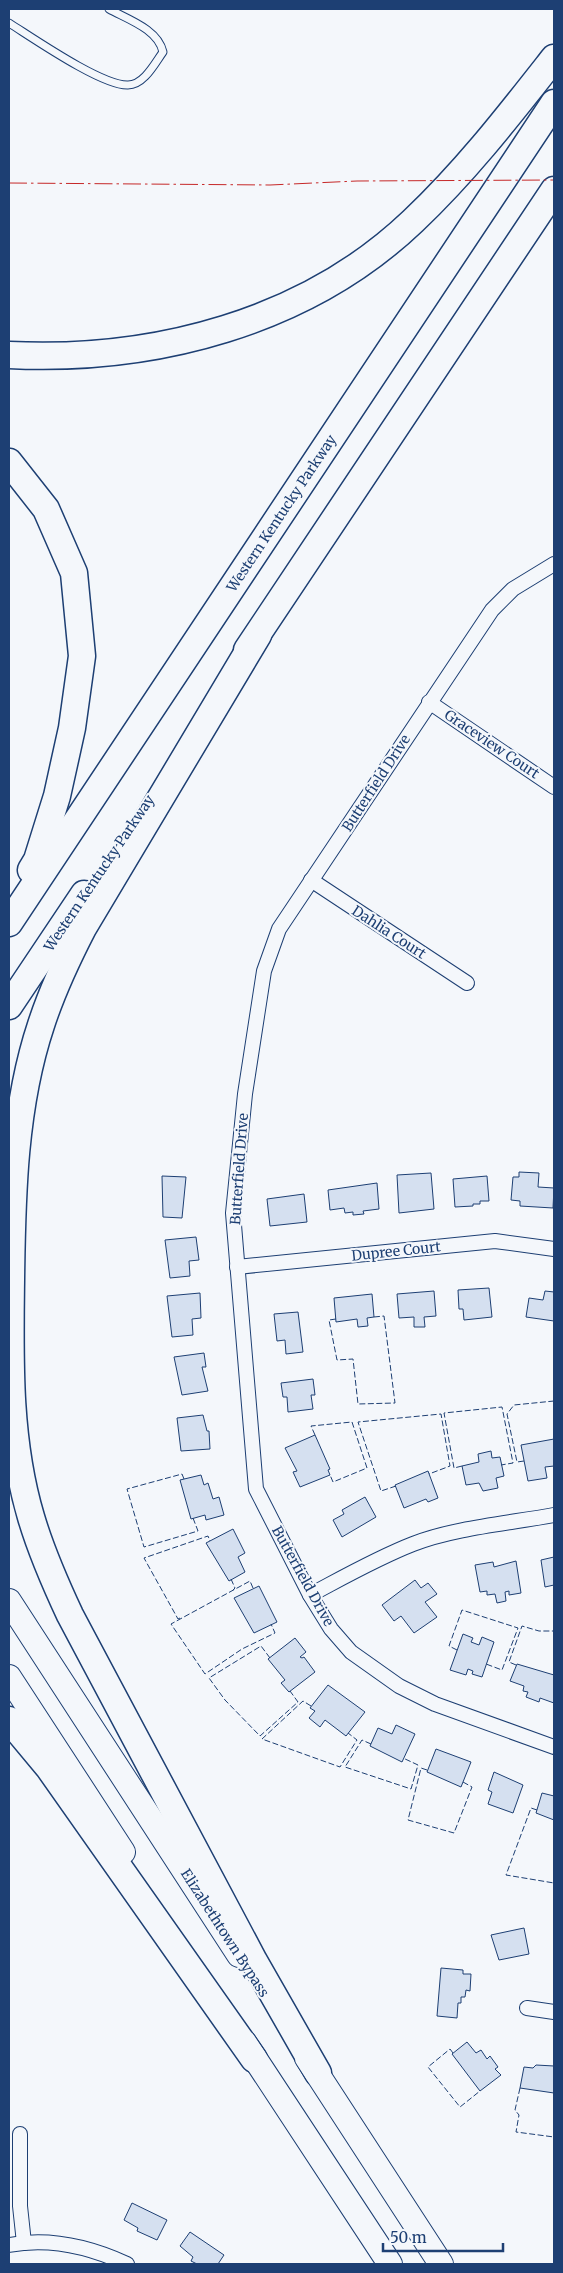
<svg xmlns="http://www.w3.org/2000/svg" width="563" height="2273" font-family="Merriweather,serif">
  <rect width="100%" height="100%" fill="#f4f7fb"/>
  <g fill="#d5e0f0" stroke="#1d3f73">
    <polygon points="519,1172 539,1173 538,1187 554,1188 553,1208 520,1206 520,1201 511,1200 513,1177 519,1177"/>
    <polygon points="431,1173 434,1209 399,1213 397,1175"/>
    <polygon points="162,1176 186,1177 182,1218 163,1217"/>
    <polygon points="487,1176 489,1201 480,1201 480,1204 473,1204 473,1206 455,1207 453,1179"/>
    <polygon points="377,1183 379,1209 363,1211 364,1214 353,1215 353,1212 345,1213 344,1208 330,1210 328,1190"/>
    <polygon points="304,1194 307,1222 270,1226 267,1199"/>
    <polygon points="196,1237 199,1260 189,1261 190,1276 170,1278 165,1240"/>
    <polygon points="489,1288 492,1317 464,1320 463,1309 459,1309 458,1290"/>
    <polygon points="434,1291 436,1316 424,1317 425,1327 414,1327 414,1317 399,1318 397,1294"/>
    <polygon points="545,1291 554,1292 554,1321 526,1317 529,1298 543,1300"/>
    <polygon points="200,1293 201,1318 192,1319 193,1335 172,1337 167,1296"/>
    <polygon points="372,1294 374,1317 367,1318 368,1326 358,1327 357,1319 336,1322 334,1298"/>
    <polygon points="298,1312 303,1352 286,1354 285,1340 277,1341 274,1314"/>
    <polygon points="204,1353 206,1367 202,1367 208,1391 182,1395 174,1357"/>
    <polygon points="313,1379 315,1395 311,1395 313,1409 288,1412 287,1397 283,1397 281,1383"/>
    <polygon points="203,1415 207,1431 209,1431 210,1449 181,1451 177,1418"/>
    <polygon points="315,1435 330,1469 328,1470 330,1475 300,1487 293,1472 297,1471 285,1448"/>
    <polygon points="554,1439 554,1466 545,1467 547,1478 528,1481 521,1445"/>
    <polygon points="491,1451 492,1458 500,1457 504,1476 496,1478 498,1488 483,1491 479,1483 466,1485 462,1466 479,1462 478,1454"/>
    <polygon points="428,1471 438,1498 428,1502 426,1499 404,1508 395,1485"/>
    <polygon points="201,1475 204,1485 208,1483 213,1499 219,1497 224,1515 206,1520 205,1515 191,1519 180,1480"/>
    <polygon points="365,1497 376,1517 342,1537 333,1520 344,1514 342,1510"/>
    <polygon points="233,1529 245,1553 238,1557 245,1572 229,1581 206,1543"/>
    <polygon points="554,1557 554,1585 545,1587 541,1560"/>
    <polygon points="516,1561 521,1593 509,1595 509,1591 505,1592 506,1601 497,1603 495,1594 487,1595 487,1591 480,1592 475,1565 493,1562 494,1567"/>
    <polygon points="415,1580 421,1588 428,1583 437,1594 425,1602 437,1617 414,1633 401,1616 394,1621 382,1605"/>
    <polygon points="259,1586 277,1622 254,1633 234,1598"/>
    <polygon points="463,1634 473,1638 471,1642 479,1645 482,1637 494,1642 482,1677 472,1674 473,1671 468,1669 466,1675 450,1670"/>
    <polygon points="295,1638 306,1652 300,1657 302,1658 304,1657 315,1672 289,1692 281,1683 285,1680 268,1659"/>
    <polygon points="517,1664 554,1675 554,1703 540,1698 539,1702 526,1697 528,1692 523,1691 524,1686 510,1681"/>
    <polygon points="328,1685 365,1712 346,1736 325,1720 320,1727 309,1718 315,1711 310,1708"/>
    <polygon points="396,1725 415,1734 402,1762 370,1746 378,1728 392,1734"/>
    <polygon points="436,1749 471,1762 461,1787 427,1772"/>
    <polygon points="494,1772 523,1785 513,1813 488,1804 492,1792 488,1790"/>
    <polygon points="542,1793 554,1796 554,1820 536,1813"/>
    <polygon points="524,1928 529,1954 499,1960 491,1935"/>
    <polygon points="441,1968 463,1970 463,1974 471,1974 470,1991 466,1990 465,1997 461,1997 461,2003 458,2003 457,2018 437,2016"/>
    <polygon points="467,2042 476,2053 481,2050 487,2059 490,2056 498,2067 495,2069 501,2075 480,2091 452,2054"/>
    <polygon points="536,2065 554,2066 554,2093 520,2088 524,2067 533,2068"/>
    <polygon points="132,2203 167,2220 157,2240 137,2231 138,2228 124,2220"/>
    <polygon points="190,2232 224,2255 218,2264 197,2264 191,2261 193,2257 180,2246"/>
  </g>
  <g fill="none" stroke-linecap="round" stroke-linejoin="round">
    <g stroke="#1d3f73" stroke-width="9">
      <path id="service" d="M9 23C33 38 102 86 128 85 144 85 155 63 163 52 158 29 127 19 109 9"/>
    </g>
    <g stroke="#1d3f73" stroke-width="16">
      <g id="minor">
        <polyline points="554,564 513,589 492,610 279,929 264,971 245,1094 233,1213 256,1489 310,1595 331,1629 351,1652 399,1686 435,1704 554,1747"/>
        <polyline points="429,702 554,787"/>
        <polyline points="311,880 467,983"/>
        <polyline points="237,1267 495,1241 554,1249"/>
        <path d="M310 1595C344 1577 377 1558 413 1544 453 1528 511 1523 554 1515"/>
        <polyline points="527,2008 554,2012"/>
        <polyline points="20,2134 20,2206 24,2243"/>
        <path d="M9 2245C50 2237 90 2247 127 2264"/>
      </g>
    </g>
    <g stroke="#1d3f73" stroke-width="26">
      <g id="trunk">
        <polyline points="9,1601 239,1955"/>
        <polyline points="9,1677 123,1852"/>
        <polyline points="244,2042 390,2264"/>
        <polyline points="307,2058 441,2264"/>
      </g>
    </g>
    <g stroke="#1d3f73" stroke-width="29">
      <g id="motorway">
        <path d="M9 355C154 362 306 323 413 221 466 171 510 114 554 58"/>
        <polyline points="9,462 46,509 74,573 82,656 72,728 57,796 37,860 31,870"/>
        <path d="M258 635 83 928C67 959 52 991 41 1025 14 1106 12 1195 11 1280 10 1359 8 1440 31 1517 41 1551 55 1583 70 1615L254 1961 318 2073"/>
        <polyline points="247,650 554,190"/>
        <path id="s1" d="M9 923 554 103"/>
        <polyline points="9,1006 84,894"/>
        <polyline points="9,1720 49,1768 254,2059"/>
      </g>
    </g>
    <use href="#service" stroke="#f4f7fb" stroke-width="7"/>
    <use href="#minor" stroke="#f4f7fb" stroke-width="14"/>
    <use href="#trunk" stroke="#f4f7fb" stroke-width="24"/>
    <use href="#motorway" stroke="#f4f7fb" stroke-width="26"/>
    <g stroke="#1d3f73" stroke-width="1" stroke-dasharray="6 2.5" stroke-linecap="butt">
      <polyline points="336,1319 329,1320 337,1360 353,1359 358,1404 395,1403 384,1316 374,1317"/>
      <polyline points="315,1435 311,1426 352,1422 367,1468 333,1482 330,1475"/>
      <polyline points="524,1461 517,1462 507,1414 514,1405 554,1401"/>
      <polyline points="462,1466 454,1468 444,1413 502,1407 513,1463 501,1465"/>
      <polyline points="184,1479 182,1474 127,1489 144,1547 198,1531 193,1518"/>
      <polyline points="396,1486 381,1491 358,1422 441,1414 450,1466 429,1474"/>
      <polyline points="231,1579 235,1588 233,1590"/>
      <polyline points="253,1588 250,1581 171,1624 205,1674 242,1649 275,1633 271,1624"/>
      <polyline points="180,1618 178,1619 144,1558 208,1536 210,1541"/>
      <polyline points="457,1650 449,1646 462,1610 518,1628 502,1670 486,1664"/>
      <polyline points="270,1658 261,1646 209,1678 225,1700 260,1736 298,1702 290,1691"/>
      <polyline points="516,1665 509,1662 522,1626 539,1631 554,1631"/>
      <polyline points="311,1706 303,1701 262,1739 340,1767 357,1740 348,1733"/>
      <polyline points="371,1744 362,1740 345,1767 411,1789 418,1765 403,1758"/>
      <polyline points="427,1770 421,1768 408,1820 454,1833 472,1787 463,1782"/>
      <polyline points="537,1810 531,1808 506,1875 554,1883"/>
      <polyline points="453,2053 450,2049 428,2067 460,2107 480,2091"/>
      <polyline points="520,2088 515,2110 519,2115 516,2132 554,2137"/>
    </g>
    <polyline stroke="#c62828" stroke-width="1" stroke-dasharray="18 4 2.5 4" stroke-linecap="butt" points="9,183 270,185 357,181 554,180"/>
  </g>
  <g text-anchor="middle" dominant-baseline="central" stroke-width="4" stroke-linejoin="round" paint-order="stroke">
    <g font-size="14" fill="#1d3f73" stroke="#f4f7fb">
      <text stroke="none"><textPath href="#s1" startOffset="492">Western Kentucky Parkway</textPath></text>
      <text transform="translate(492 744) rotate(34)">Graceview Court</text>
      <text transform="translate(376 783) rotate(-57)">Butterfield Drive</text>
      <text transform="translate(99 873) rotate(-56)">Western Kentucky Parkway</text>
      <text transform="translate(389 932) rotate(33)">Dahlia Court</text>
      <text transform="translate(239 1169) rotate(-86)">Butterfield Drive</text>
      <text transform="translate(396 1251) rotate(-6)">Dupree Court</text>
      <text transform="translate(303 1576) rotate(61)">Butterfield Drive</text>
      <text transform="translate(225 1933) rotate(57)">Elizabethtown Bypass</text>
    </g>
  </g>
  <rect width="563" height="2273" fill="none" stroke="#1d3f73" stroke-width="20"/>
  <path d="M383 2243v8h120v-8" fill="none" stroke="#1d3f73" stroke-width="2.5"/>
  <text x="390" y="2243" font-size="15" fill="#1d3f73" stroke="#f4f7fb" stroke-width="4" paint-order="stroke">50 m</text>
</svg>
